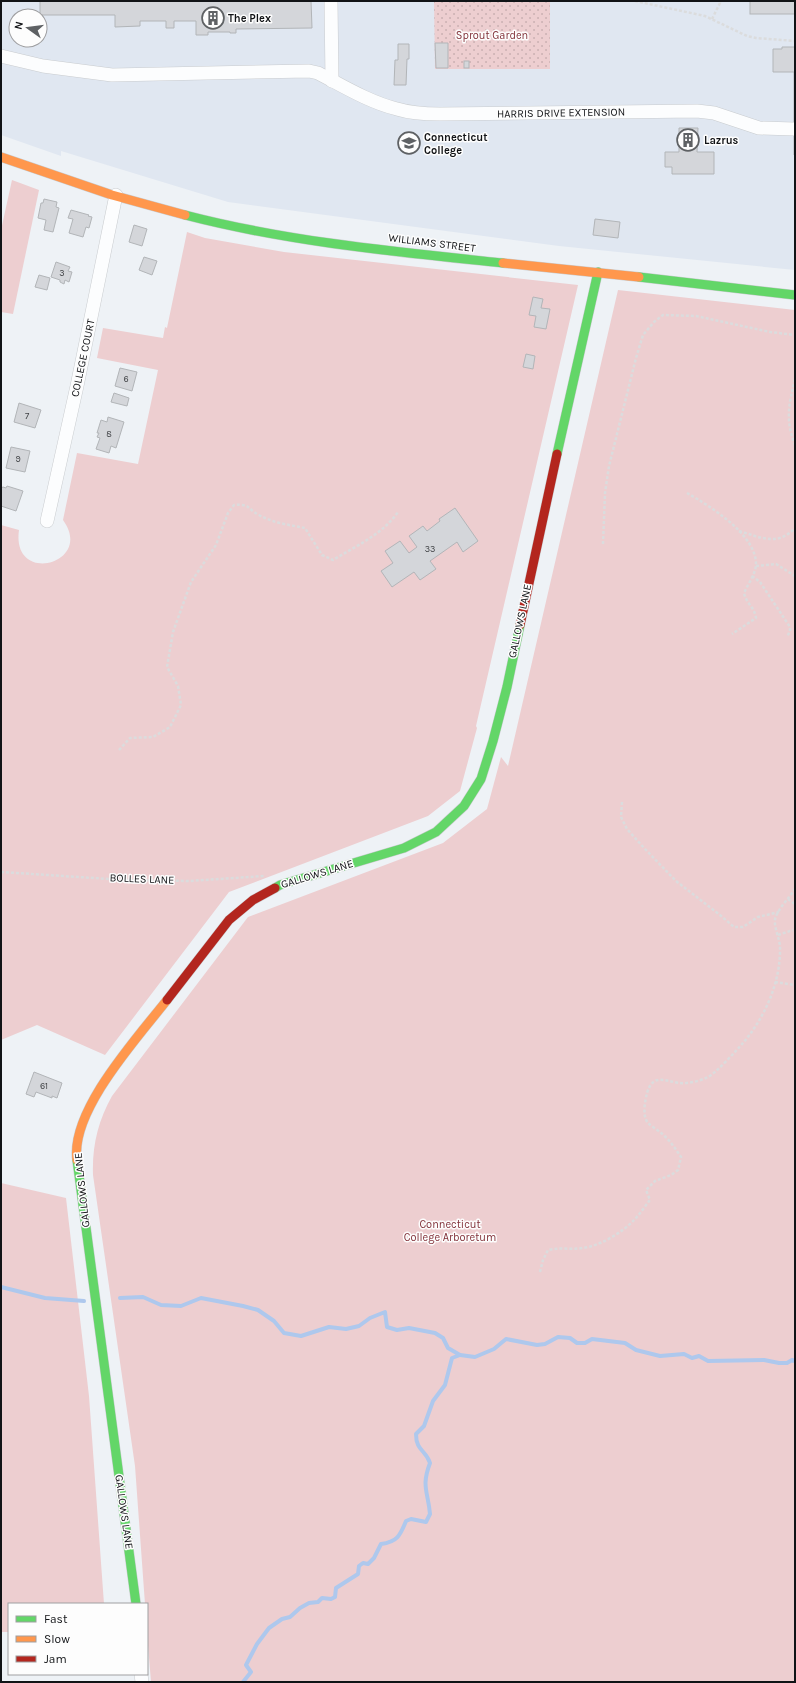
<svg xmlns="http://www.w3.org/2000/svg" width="796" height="1683" font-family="Karla,sans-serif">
  <defs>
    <pattern id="garden-dots" width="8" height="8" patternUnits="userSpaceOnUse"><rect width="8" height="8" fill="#edced0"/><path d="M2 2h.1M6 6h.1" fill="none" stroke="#cab0b2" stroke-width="1.8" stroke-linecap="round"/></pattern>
  </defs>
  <rect width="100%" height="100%" fill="#eef2f6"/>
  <path fill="#e0e7f1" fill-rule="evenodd" d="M1 1H795V270L559 246 228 202 61 151V156L1 135ZM16 16H40V40H16Z"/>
  <g fill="#edced0">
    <polygon points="12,180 39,190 13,314 1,312 1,230"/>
    <path d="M187 232 205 238 284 252 578 285 476 726 477 728 460 791 428 816 229 892 105 1055 37 1025 1 1040V525L19 530C11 586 95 564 63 520L77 453 138 464 158 370 97 358 103 328 163 338 165 327 167 328Z"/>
    <path d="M618 290 795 310V1682H151L147 1633V1604H145L135 1466 93 1175C92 1146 98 1121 112 1096L248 917 443 843 487 809 501 757 508 766Z"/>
    <polygon points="1,1183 66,1198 89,1396 104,1604 9,1604 9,1632 1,1632"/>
  </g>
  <polygon fill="url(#garden-dots)" points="434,1 550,1 550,69 435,69"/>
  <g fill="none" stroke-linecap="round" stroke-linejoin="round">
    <g stroke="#aec8ed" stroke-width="4">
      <polyline points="1,1287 45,1298 84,1301"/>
      <polyline points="120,1298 143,1297 161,1305 181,1306 201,1298 243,1306 258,1310 274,1321 284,1333 301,1336 329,1327 346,1329 359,1326 370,1318 385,1312 387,1327 397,1330 409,1328 435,1333 443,1338 448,1348 460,1355 475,1357 494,1349 506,1339 537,1345 545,1344 558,1337 570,1338 577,1343 585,1343 592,1339 625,1343 636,1350 660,1356 684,1354 692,1358 699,1356 708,1361 764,1360 779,1363 787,1363 792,1360 795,1361"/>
      <path d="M243 1682 251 1672 246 1665 257 1644 269 1628 282 1619 290 1617 300 1608 309 1603 318 1602 322 1598 331 1599 335 1597 336 1588 358 1574 359 1566 363 1563 368 1564 374 1558 381 1544C397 1542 400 1536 406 1521L411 1519 426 1522 430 1514C428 1491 421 1487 430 1463 426 1450 416 1451 416 1434L424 1426 433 1401 445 1385 452 1358 460 1355"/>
    </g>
  </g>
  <g fill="#d4d6da" stroke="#b2b5b8">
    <polygon points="40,1 311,1 312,28 236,29 236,33 230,33 230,32 208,32 208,35 196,35 196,21 174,21 174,28 166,28 166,21 140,21 140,26 115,27 115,15 40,15"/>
    <rect x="750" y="1" width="45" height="13"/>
    <polygon points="435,43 448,43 448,68 436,68"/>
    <polygon points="398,44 409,44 409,59 407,59 406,85 394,85 395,60 398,60"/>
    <polygon points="782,47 795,47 795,155 794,155 794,72 773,72 773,49 782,49"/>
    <rect x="464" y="61" width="5" height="7"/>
    <polygon points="679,128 698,128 697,152 714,152 714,174 672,174 672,167 665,167 665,152 679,152"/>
    <polygon points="44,199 57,202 56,207 59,208 53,232 44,230 46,220 38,218 41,203 43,203"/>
    <polygon points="71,210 89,215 88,216 92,217 89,228 86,227 83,237 69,233 73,219 68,218"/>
    <polygon points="595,219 620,222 618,238 593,235"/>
    <polygon points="134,225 147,229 142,246 129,242"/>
    <polygon points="144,257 157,261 152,275 139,270"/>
    <polygon points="56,262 70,267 68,271 72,272 69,282 65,280 64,284 60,282 60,280 51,277"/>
    <polygon points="39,275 50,278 47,290 35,287"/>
    <polygon points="533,297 543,299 541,308 550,309 546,329 534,327 536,316 529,315"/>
    <polygon points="526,354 535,356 533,369 523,367"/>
    <polygon points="120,368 137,372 132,391 115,386"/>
    <polygon points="114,393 129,398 127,406 111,402"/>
    <polygon points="19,403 41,410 35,428 14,422"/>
    <polygon points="108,417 124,422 116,448 111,446 109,453 96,449 100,438 97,437 99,433 97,433 101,420 107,422"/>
    <polygon points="11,447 30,451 25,472 6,468"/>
    <polygon points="7,486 23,491 16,511 1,506 1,488 3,487 6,488"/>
    <polygon points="455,508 478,541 463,552 457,542 430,561 436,569 420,580 414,572 392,587 381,571 393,563 385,551 400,541 409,553 417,547 409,536 423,526 427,531 440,521 439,519"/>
    <polygon points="34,1072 62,1083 57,1098 52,1096 52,1098 36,1092 34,1097 26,1094"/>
  </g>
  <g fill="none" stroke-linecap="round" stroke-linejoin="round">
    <g stroke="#c9cccf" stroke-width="14">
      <g id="street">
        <polyline points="331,1 332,81"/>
        <path d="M1 56 43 66 112 75 309 71 318 73C343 86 369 102 397 109 410 113 425 114 440 114L697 111 714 113 759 128 794 129"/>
        <polyline points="47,521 77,386 116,195"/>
        <polyline points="141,1674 142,1682"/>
      </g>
    </g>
    <g stroke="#c9cccf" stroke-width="10">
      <g id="fast">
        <path d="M185 215C289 242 397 252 503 263"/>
        <polyline points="639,277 795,295"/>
        <polyline points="557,454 598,272"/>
        <polyline points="275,888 280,885 404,848 436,832 464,806 481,779 493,741 507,687 520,625"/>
        <polyline points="77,1160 136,1604"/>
      </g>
    </g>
    <g stroke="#c9cccf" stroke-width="10">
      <g id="slow">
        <polyline points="1,157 112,195 185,215"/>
        <polyline points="503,263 639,277"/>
        <path d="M77 1160C70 1111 138 1037 167 1000"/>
      </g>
    </g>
    <g stroke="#c9cccf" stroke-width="10">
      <g id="jam">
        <polyline points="520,625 557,454"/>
        <polyline points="167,1000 229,920 253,900 275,888"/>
      </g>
    </g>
    <g stroke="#dbdcdd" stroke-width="2.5" stroke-dasharray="3 2" stroke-linecap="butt">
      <polyline points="635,1 705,16 747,36 756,38 795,41"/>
      <polyline points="712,19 720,3 719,1"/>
      <path d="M795 379C789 404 785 420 795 445"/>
      <path d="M687 493C710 506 757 535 756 565 755 575 748 584 744 593 746 603 755 608 756 618L732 634"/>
      <path d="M739 531C760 537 777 547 795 528"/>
      <polyline points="603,544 605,493 609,466 636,358 643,335 654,322 663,315 696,316 770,332 795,335"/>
      <polyline points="756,566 776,564 795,576"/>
      <polyline points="752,576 760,582 790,627 790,631 787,637"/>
      <path d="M119 750 130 738 153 737 170 727 181 705 178 686 167 667 173 632 191 582 216 545 228 513 234 505C251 504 246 508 259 515 273 523 290 525 305 528L322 555 333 560C356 546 383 534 398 512"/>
      <polyline points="622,802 621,817 627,829 645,849 676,881 720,915 734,927 743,927 758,917 779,912"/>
      <polyline points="1,872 125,880 189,881 264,876"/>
      <polyline points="788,899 795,904"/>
      <polyline points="778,935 793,930"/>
      <polyline points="775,982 795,985"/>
      <path d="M540 1272 543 1260 548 1250C560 1247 571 1250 583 1248 600 1246 623 1232 634 1220 640 1214 645 1206 650 1200L646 1190 655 1181 671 1175 678 1170 681 1157C675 1148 669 1139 660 1132 656 1129 651 1126 648 1123 642 1116 645 1101 647 1093 653 1073 665 1081 679 1083 688 1084 700 1081 708 1077 716 1073 736 1051 743 1043 765 1017 781 982 780 946 779 937 774 928 775 919 778 909 789 898 795 889"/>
    </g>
    <use href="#street" stroke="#fcfdfe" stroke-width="13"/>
    <use href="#fast" stroke="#63d668" stroke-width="9"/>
    <use href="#slow" stroke="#ff974d" stroke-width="9"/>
    <use href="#jam" stroke="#b3261e" stroke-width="9"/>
  </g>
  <defs>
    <g id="building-ring" transform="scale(1.15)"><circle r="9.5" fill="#fdfdfd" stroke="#5e6164" stroke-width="1.5"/><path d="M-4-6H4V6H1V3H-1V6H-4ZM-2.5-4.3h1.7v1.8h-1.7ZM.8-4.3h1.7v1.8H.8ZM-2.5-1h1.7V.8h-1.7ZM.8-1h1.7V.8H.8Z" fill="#5e6164"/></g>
    <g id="university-ring" transform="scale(1.15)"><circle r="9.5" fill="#fdfdfd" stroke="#5e6164" stroke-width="1.5"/><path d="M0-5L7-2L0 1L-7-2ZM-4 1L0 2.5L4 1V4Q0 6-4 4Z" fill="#5e6164"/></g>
  </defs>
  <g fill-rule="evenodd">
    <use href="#building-ring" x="213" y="18"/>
    <use href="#building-ring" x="688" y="140"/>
    <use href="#university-ring" x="409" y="143"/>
  </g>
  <g text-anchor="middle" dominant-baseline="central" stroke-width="3" stroke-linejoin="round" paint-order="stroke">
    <g font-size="9" fill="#424447">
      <text x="62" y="273">3</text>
      <text x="126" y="379">6</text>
      <text x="27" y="416">7</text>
      <text x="109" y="434">8</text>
      <text x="18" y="459">9</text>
      <text x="430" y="549">33</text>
      <text x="44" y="1086">61</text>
    </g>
    <g font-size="11" font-weight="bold" fill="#111316" stroke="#fdfdfd" text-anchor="start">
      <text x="228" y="18">The Plex</text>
      <text x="424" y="137">Connecticut<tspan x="424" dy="13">College</tspan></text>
      <text x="704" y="140">Lazrus</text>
    </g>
    <g font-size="11" fill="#813038" stroke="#fdfdfd">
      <text x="492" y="35">Sprout Garden</text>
      <text x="450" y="1224">Connecticut<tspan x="450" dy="13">College Arboretum</tspan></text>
    </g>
    <g font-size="11" fill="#111316" stroke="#fdfdfd">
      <text transform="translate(561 113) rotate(-1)">HARRIS DRIVE EXTENSION</text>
      <text transform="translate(432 243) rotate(7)">WILLIAMS STREET</text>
      <text transform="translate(83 358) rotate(-78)">COLLEGE COURT</text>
      <text transform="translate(520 621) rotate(-78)">GALLOWS LANE</text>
      <text transform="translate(317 874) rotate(-17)">GALLOWS LANE</text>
      <text transform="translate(142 879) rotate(2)">BOLLES LANE</text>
      <text transform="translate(82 1190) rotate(-96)">GALLOWS LANE</text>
      <text transform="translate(124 1512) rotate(82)">GALLOWS LANE</text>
    </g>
  </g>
  <rect width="796" height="1683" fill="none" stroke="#111316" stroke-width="4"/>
  <rect x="8" y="1603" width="140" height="72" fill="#fdfdfd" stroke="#9f9fa1"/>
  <rect x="16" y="1616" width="20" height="6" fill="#63d668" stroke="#9f9fa1"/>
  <text x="44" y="1623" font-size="12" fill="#111316">Fast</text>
  <rect x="16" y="1636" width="20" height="6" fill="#ff974d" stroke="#9f9fa1"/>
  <text x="44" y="1643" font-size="12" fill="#111316">Slow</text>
  <rect x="16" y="1656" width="20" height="6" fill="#b3261e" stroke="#9f9fa1"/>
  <text x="44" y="1663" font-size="12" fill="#111316">Jam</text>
  <g transform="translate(28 28) rotate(284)"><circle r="19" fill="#fdfdfd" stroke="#9f9fa1"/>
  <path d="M0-3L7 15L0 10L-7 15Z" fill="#5e6164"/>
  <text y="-6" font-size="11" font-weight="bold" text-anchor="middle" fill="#111316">N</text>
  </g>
</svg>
